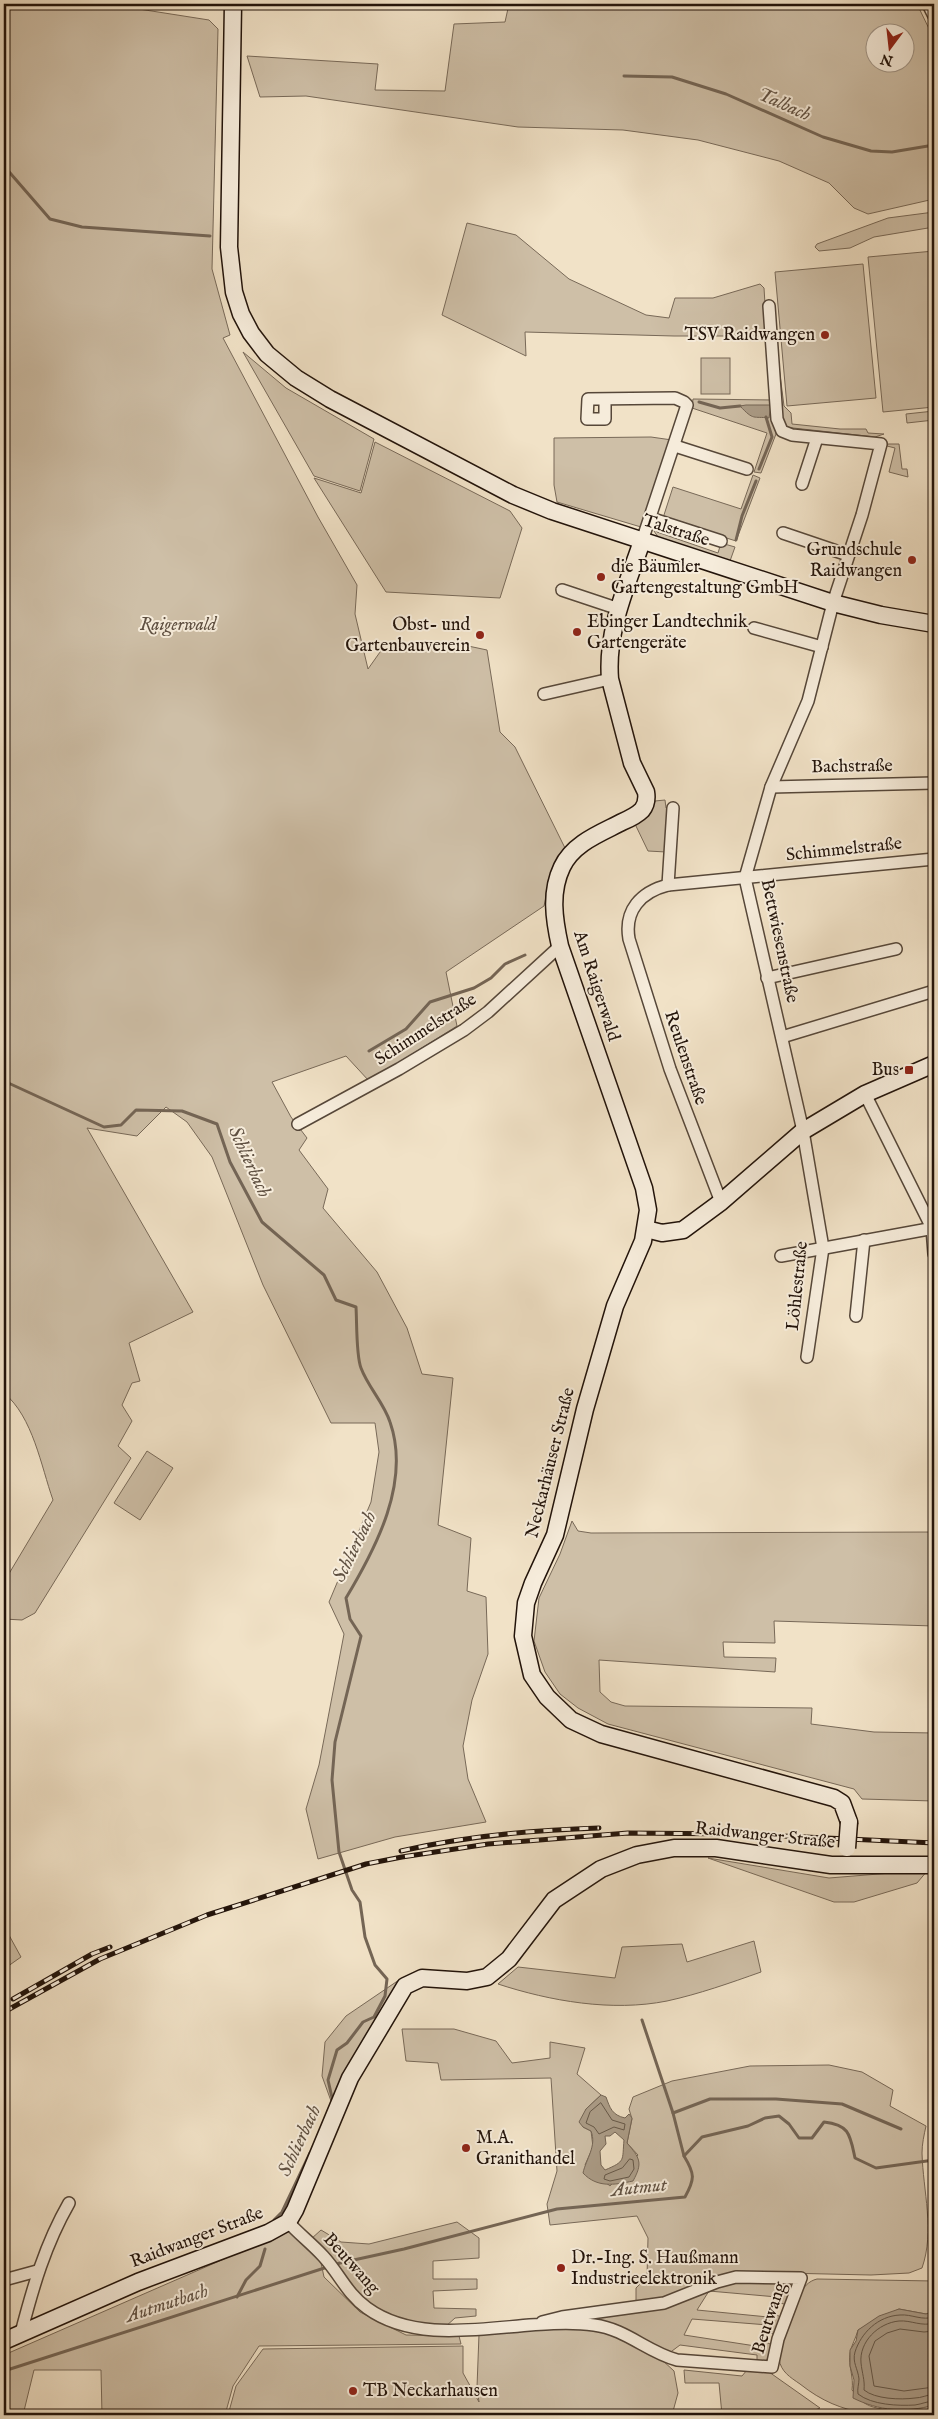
<svg xmlns="http://www.w3.org/2000/svg" width="938" height="2419" font-family="'IM FELL English',serif">
  <rect width="100%" height="100%" fill="#f1e2c7"/>
  <filter id="stains"><feTurbulence type="fractalNoise" baseFrequency=".004" numOctaves="4"/><feColorMatrix values="0 0 0 0 .2 0 0 0 0 .09 0 0 0 0 .02 0 0 0 .5 -.17"/></filter>
  <radialGradient id="worn" r=".72"><stop offset=".6" stop-color="#630" stop-opacity="0"/><stop offset="1" stop-color="#630" stop-opacity=".3"/></radialGradient>
  <g fill="#cebfa7" stroke="#786958" fill-rule="evenodd">
    <path d="M4 4H107L209 20 218 29 212 269 230 335 223 338 318 517 357 585 355 614 368 669 385 645 454 643 487 650 500 732 515 747 566 850 552 869 544 906 446 972 457 1026 369 1081 346 1056 272 1082 291 1117 307 1138 299 1150 328 1189 323 1208 377 1272 407 1328 422 1374 453 1378 438 1525 471 1538 467 1591 486 1597 488 1654 472 1700 463 1746 468 1779 486 1822 395 1837 318 1859 306 1809 319 1765 344 1634 329 1602 371 1502 379 1452 375 1423H331L263 1285 212 1157 187 1122 166 1107 137 1136 87 1128 193 1312 129 1343 140 1381 132 1383 122 1405 132 1421 118 1446 131 1458 35 1613 22 1620 4 1619V1582L53 1500C41 1466 33 1417 4 1393Z"/>
    <path d="M509 4H917L934 39V199L868 214 854 208 829 183 779 161 698 140 623 130 518 127 306 96 260 97 247 56 378 64 375 90 445 91 454 24 505 22ZM876 32H906V62H876Z"/>
    <polygon points="934,212 934,227 874,237 850,248 819,251 815,247 817,244 888,218"/>
    <polygon points="467,223 516,235 569,279 646,315 669,318 675,298 713,298 760,284 764,288 767,336 674,336 525,332 526,356 442,315"/>
    <polygon points="934,251 934,407 883,412 868,257"/>
    <polygon points="863,264 876,398 787,406 775,272"/>
    <polygon points="243,352 286,388 374,439 360,491 314,476"/>
    <rect x="701" y="358" width="29" height="36"/>
    <polygon points="778,359 784,406 791,413 792,424 840,429 866,429 868,433 884,434 875,437 784,427 780,418"/>
    <polygon points="693,399 773,400 776,434 761,473 754,472 767,433 692,408"/>
    <polygon points="934,411 934,420 907,423 906,414"/>
    <polygon points="651,437 672,440 641,527 557,502 554,485 554,438"/>
    <polygon points="375,442 510,511 522,528 500,598 386,592 314,478 361,493"/>
    <polygon points="888,444 899,444 902,469 907,469 908,477 889,472 895,448 887,446"/>
    <polygon points="753,475 760,478 736,541 663,518 673,487 741,509"/>
    <polygon points="656,524 659,525 657,532 718,553 721,543 735,547 730,561 658,537 654,531"/>
    <polygon points="665,800 666,808 669,810 666,852 648,851 635,824 648,816 655,801"/>
    <polygon points="147,1451 173,1468 140,1520 114,1503"/>
    <polygon points="572,1521 578,1531 591,1533 934,1532 934,1626 774,1621 775,1643 723,1642 724,1657 776,1658 775,1672 599,1660 600,1692 611,1702 625,1706 812,1708 811,1724 874,1732 934,1733 934,1801 862,1799 854,1789 608,1724 578,1708 560,1694 545,1672 534,1641 539,1598 560,1554"/>
    <polygon points="708,1858 829,1878 928,1870 917,1883 854,1902 834,1902"/>
    <polygon points="4,1926 21,1957 4,1969"/>
    <path d="M754 1941 761 1972C730 1983 699 1994 667 2001 612 2012 550 2001 498 1984L518 1967 615 1978 622 1947 682 1944 687 1962Z"/>
    <polygon points="399,1980 331,2101 322,2076 325,2042 346,2016"/>
    <path d="M402 2029H454L496 2041 512 2063 550 2058V2042L585 2048 577 2074 601 2095 586 2109 583 2127 591 2131 593 2147 585 2165 610 2186 638 2155 627 2143 632 2119 629 2109 633 2097 672 2081 750 2066 829 2065 862 2072 893 2090 890 2106 926 2126C924 2135 922 2144 922 2153 923 2191 935 2231 922 2268L909 2273 871 2275 739 2272 664 2300 636 2305V2288L647 2277 648 2238 637 2216 550 2225 547 2204 557 2171 551 2078 441 2080 438 2063 406 2061Z"/>
    <path d="M457 2222 479 2238V2258L433 2261V2279H477V2289L433 2291 434 2308 476 2309V2316L455 2318 445 2327C422 2324 391 2320 371 2306 347 2289 330 2262 311 2239L321 2230 341 2242 369 2244Z"/>
    <polygon points="288,2231 320,2258 324,2277 360,2312 406,2335 459,2336 461,2344 259,2346 233,2386 225,2415 102,2415 101,2370 34,2370 23,2415 4,2415 4,2355"/>
    <path d="M817 2279 934 2281V2311L926 2314 899 2309 858 2330C856 2338 851 2346 850 2353 848 2366 854 2377 852 2390 856 2394 859 2399 863 2402 878 2414 917 2410 934 2405V2415C881 2415 844 2419 800 2384 790 2377 781 2372 779 2359 777 2345 785 2331 790 2318 796 2304 800 2283 817 2279Z"/>
    <polygon points="792,2280 795,2285 790,2300 784,2304 780,2303 777,2297 709,2291 697,2310 768,2317 773,2312 780,2317 776,2332 773,2334 768,2332 768,2325 692,2319 684,2335 762,2347 764,2341 772,2345 771,2358 766,2363 757,2362 757,2355 680,2345 668,2354 654,2348 563,2320 607,2313 723,2281"/>
    <polygon points="563,2326 599,2328 661,2359 674,2371 678,2393 672,2415 228,2415 236,2386 263,2349 463,2346 463,2373 479,2402 477,2387 479,2334"/>
    <polygon points="684,2370 742,2376 747,2370 769,2372 820,2408 803,2415 722,2415 719,2383 685,2383"/>
  </g>
  <g fill="#ab9c87" stroke="#746555" fill-rule="evenodd">
    <path d="M746 405H771L769 418C753 416 754 421 740 406Z"/>
    <path d="M601 2095 606 2097C610 2108 612 2115 625 2118L629 2114 632 2118 627 2143C640 2158 643 2163 633 2181 614 2185 597 2188 583 2173 586 2159 597 2146 591 2131L583 2127 579 2122 586 2109ZM615 2132 624 2140C622 2161 626 2161 605 2170L601 2165 600 2151 606 2144 605 2136H610Z"/>
    <path d="M899 2309 926 2314 934 2311V2405C906 2413 879 2411 853 2398L854 2380 850 2366V2350L856 2341 858 2330 879 2316Z"/>
  </g>
  <g fill="none" stroke-linecap="round" stroke-linejoin="round">
    <g stroke="#665848" stroke-width="1">
      <polygon points="601,2103 612,2120 625,2124 624,2130 614,2127 599,2134 594,2127 586,2123 590,2112"/>
      <polygon points="630,2159 633,2160 634,2169 629,2177 610,2181 604,2179 605,2175 622,2168"/>
      <path d="M934 2317C922 2321 912 2314 900 2315 878 2316 861 2333 855 2352 852 2362 858 2369 859 2379 859 2384 857 2389 858 2394 872 2405 898 2406 915 2405 922 2404 928 2401 934 2401"/>
      <path d="M934 2323C922 2327 911 2320 899 2321 878 2323 859 2342 861 2363 862 2373 865 2380 864 2390 875 2399 900 2400 915 2398 921 2398 927 2395 934 2394"/>
      <polyline points="934,2331 924,2332 900,2329 887,2333 875,2341 869,2356 874,2386 904,2391 934,2387"/>
    </g>
    <g stroke="#746555" stroke-width="3">
      <polyline points="624,76 672,77 726,94 823,137 871,151 892,152 934,145"/>
      <polyline points="4,166 50,219 82,227 210,236"/>
      <polyline points="699,402 720,408 740,406"/>
      <polyline points="759,469 772,437 766,417"/>
      <polyline points="736,540 742,516 756,481"/>
      <polyline points="369,1051 406,1029 430,1002 474,988 491,978 505,964 525,955"/>
      <path d="M4 1081 104 1127 121 1125 136 1110 182 1111 217 1124 230 1162 262 1222 324 1275 336 1300 356 1307C357 1323 356 1355 361 1368 368 1387 384 1403 390 1422 411 1482 376 1548 346 1598L350 1619 361 1636 335 1742 332 1780 339 1852 352 1890 360 1902 365 1937 375 1965 387 1979 385 1996 374 2017 363 2022 347 2043 337 2050 328 2080 333 2102"/>
      <polyline points="642,2020 673,2113 684,2156"/>
      <polyline points="673,2113 710,2099 776,2099 842,2104 901,2129"/>
      <polyline points="274,2220 282,2212 310,2153"/>
      <polyline points="237,2297 246,2280 260,2266 265,2249"/>
      <path d="M4 2371 340 2263 404 2249 557 2209 685 2197C695 2179 695 2174 684 2156L702 2137 748 2126 765 2118 779 2116 789 2124 799 2138H812L824 2122C850 2125 850 2135 855 2158L876 2168 934 2160"/>
    </g>
    <g stroke="#564739" stroke-width="14">
      <g id="street">
        <polyline points="928,4 934,16"/>
        <polyline points="769,306 777,419 782,431 792,435 881,444 862,515 833,603 808,701 771,787 745,878 803,1131 823,1248 807,1357"/>
        <polyline points="605,399 605,419 587,419 588,399 675,398 684,402 687,405 642,541"/>
        <polyline points="675,446 747,469"/>
        <polyline points="802,484 817,438"/>
        <polyline points="650,518 721,541"/>
        <polyline points="783,533 848,555"/>
        <polyline points="562,590 619,609"/>
        <polyline points="754,628 822,647"/>
        <polyline points="544,694 610,679"/>
        <polyline points="771,787 934,783"/>
        <polyline points="668,885 673,808"/>
        <polyline points="767,978 896,949"/>
        <polyline points="782,1037 934,991"/>
        <polyline points="865,1094 932,1228 934,1254"/>
        <polyline points="298,1124 399,1069 464,1030 488,1012 560,946"/>
        <path d="M721 1202 670 1069 629 939C624 910 641 892 668 885L934 859"/>
        <polyline points="781,1256 934,1228"/>
        <polyline points="856,1316 864,1240"/>
        <path d="M288 2222C299 2234 312 2244 323 2256 339 2273 347 2294 367 2308 429 2353 523 2315 594 2325 626 2329 647 2352 677 2360L772 2367 778 2339 801 2278 736 2277 717 2282 664 2303 562 2317 542 2322"/>
        <polyline points="4,2280 37,2271"/>
        <path d="M21 2333C33 2287 45 2245 69 2203"/>
      </g>
    </g>
    <g stroke="#22130a" stroke-width="19">
      <g id="secondary">
        <polyline points="233,4 229,247 234,292 241,314 251,333 267,354 296,378 330,399 513,495 552,511 833,603 881,615 934,624"/>
        <path d="M642 541C627 586 606 630 610 679L632 763 646 792C647 798 646 805 642 810 637 815 629 819 622 822 601 833 573 843 562 867 550 892 554 919 560 946L644 1188 648 1210 643 1241 615 1306 585 1409 555 1535 533 1583 526 1603 523 1636 532 1675 547 1697 571 1720 601 1734 834 1798 842 1803 849 1822"/>
        <polyline points="646,1229 662,1233 683,1230 721,1202 803,1131 865,1094 934,1064"/>
        <polyline points="4,2341 138,2282 268,2233 288,2222 295,2210 350,2078 405,1986 422,1978 467,1981 487,1977 509,1959 554,1900 601,1869 637,1855 674,1848 716,1848 831,1865 934,1865"/>
      </g>
    </g>
    <use href="#street" stroke="#f6ecdb" stroke-width="11"/>
    <use href="#secondary" stroke="#f6ecdb" stroke-width="16"/>
    <g stroke="#22130a" stroke-width="5">
      <g id="rail">
        <path d="M401 1851C466 1836 533 1830 599 1828"/>
        <polyline points="13,1999 92,1954 110,1947"/>
        <polyline points="4,2012 100,1959 207,1915 366,1864 402,1857 488,1844 628,1833 740,1834 934,1843"/>
      </g>
    </g>
    <use href="#rail" stroke="#f6ecdb" stroke-width="3" stroke-dasharray="9" stroke-linecap="butt"/>
    <g stroke="#22130a" stroke-width="19" stroke-linecap="butt">
      <polyline id="secondary-bridge" points="847,1848 849,1822"/>
    </g>
    <use href="#secondary-bridge" stroke="#f6ecdb" stroke-width="16"/>
  </g>
  <g fill="#8f2418" stroke="#f6ecdb" stroke-width="2">
    <circle cx="825" cy="335" r="5"/>
    <circle cx="912" cy="560" r="5"/>
    <circle cx="601" cy="577" r="5"/>
    <circle cx="577" cy="632" r="5"/>
    <circle cx="480" cy="635" r="5"/>
    <rect x="904" y="1065" width="10" height="10" rx="2.5"/>
    <circle cx="466" cy="2148" r="5"/>
    <circle cx="561" cy="2268" r="5"/>
    <circle cx="353" cy="2391" r="5"/>
  </g>
  <g text-anchor="middle" dominant-baseline="central" stroke-width="4" stroke-linejoin="round" paint-order="stroke">
    <g font-size="18" fill="#22130a" stroke="#f6ecdb" text-anchor="start">
      <text x="815" y="335" text-anchor="end">TSV Raidwangen</text>
      <text x="902" y="550" text-anchor="end">Grundschule<tspan x="902" dy="21">Raidwangen</tspan></text>
      <text x="611" y="567">die Bäumler<tspan x="611" dy="21">Gartengestaltung GmbH</tspan></text>
      <text x="587" y="622">Ebinger Landtechnik<tspan x="587" dy="21">Gartengeräte</tspan></text>
      <text x="470" y="625" text-anchor="end">Obst- und<tspan x="470" dy="21">Gartenbauverein</tspan></text>
      <text x="899" y="1070" text-anchor="end">Bus</text>
      <text x="476" y="2138">M.A.<tspan x="476" dy="21">Granithandel</tspan></text>
      <text x="571" y="2258">Dr.-Ing. S. Haußmann<tspan x="571" dy="21">Industrieelektronik</tspan></text>
      <text x="363" y="2391">TB Neckarhausen</text>
    </g>
    <g font-size="18" fill="#22130a" stroke="#f6ecdb">
      <text transform="translate(676 531) rotate(18)">Talstraße</text>
      <text transform="translate(852 767) rotate(-1)">Bachstraße</text>
      <text transform="translate(844 850) rotate(-6)">Schimmelstraße</text>
      <text transform="translate(779 941) rotate(78)">Bettwiesenstraße</text>
      <text transform="translate(596 986) rotate(72)">Am Raigerwald</text>
      <text transform="translate(426 1030) rotate(-33)">Schimmelstraße</text>
      <text transform="translate(685 1058) rotate(71)">Reulenstraße</text>
      <text transform="translate(798 1286) rotate(-84)">Löhlestraße</text>
      <text transform="translate(551 1463) rotate(-76)">Neckarhäuser Straße</text>
      <text transform="translate(765 1836) rotate(6)">Raidwanger Straße</text>
      <text transform="translate(197 2238) rotate(-21)">Raidwanger Straße</text>
      <text transform="translate(351 2264) rotate(48)">Beutwang</text>
      <text transform="translate(770 2318) rotate(-72)">Beutwang</text>
    </g>
    <g font-size="18" font-style="italic" fill="#5e4f41" stroke="#f6ecdb">
      <text x="178" y="625">Raigerwald</text>
    </g>
    <g font-size="19" font-style="italic" fill="#605142" stroke="#f6ecdb">
      <text transform="translate(784 105) rotate(24)">Talbach</text>
      <text transform="translate(249 1162) rotate(65)">Schlierbach</text>
      <text transform="translate(355 1547) rotate(-64)">Schlierbach</text>
      <text transform="translate(300 2141) rotate(-65)">Schlierbach</text>
      <text transform="translate(639 2188) rotate(-6)">Autmut</text>
      <text transform="translate(167 2304) rotate(-18)">Autmutbach</text>
    </g>
  </g>
  <rect width="938" height="2419" fill="none" stroke="#f1e2c7" stroke-width="20"/>
  <rect x="5" y="5" width="928" height="2409" fill="none" stroke="#22130a" stroke-width="2.5"/>
  <rect x="10" y="10" width="918" height="2399" fill="none" stroke="#22130a"/>
  <g transform="translate(890 48) rotate(195)"><circle r="24" fill="#f6ecdb" stroke="#a19587"/>
  <path d="M0-4L9 19L0 12L-9 19Z" fill="#8f2418"/>
  <text y="-8" font-size="14" font-weight="bold" text-anchor="middle" fill="#22130a">N</text>
  </g>
  <rect width="100%" height="100%" filter="url(#stains)"/>
  <rect width="100%" height="100%" fill="url(#worn)"/>
</svg>
